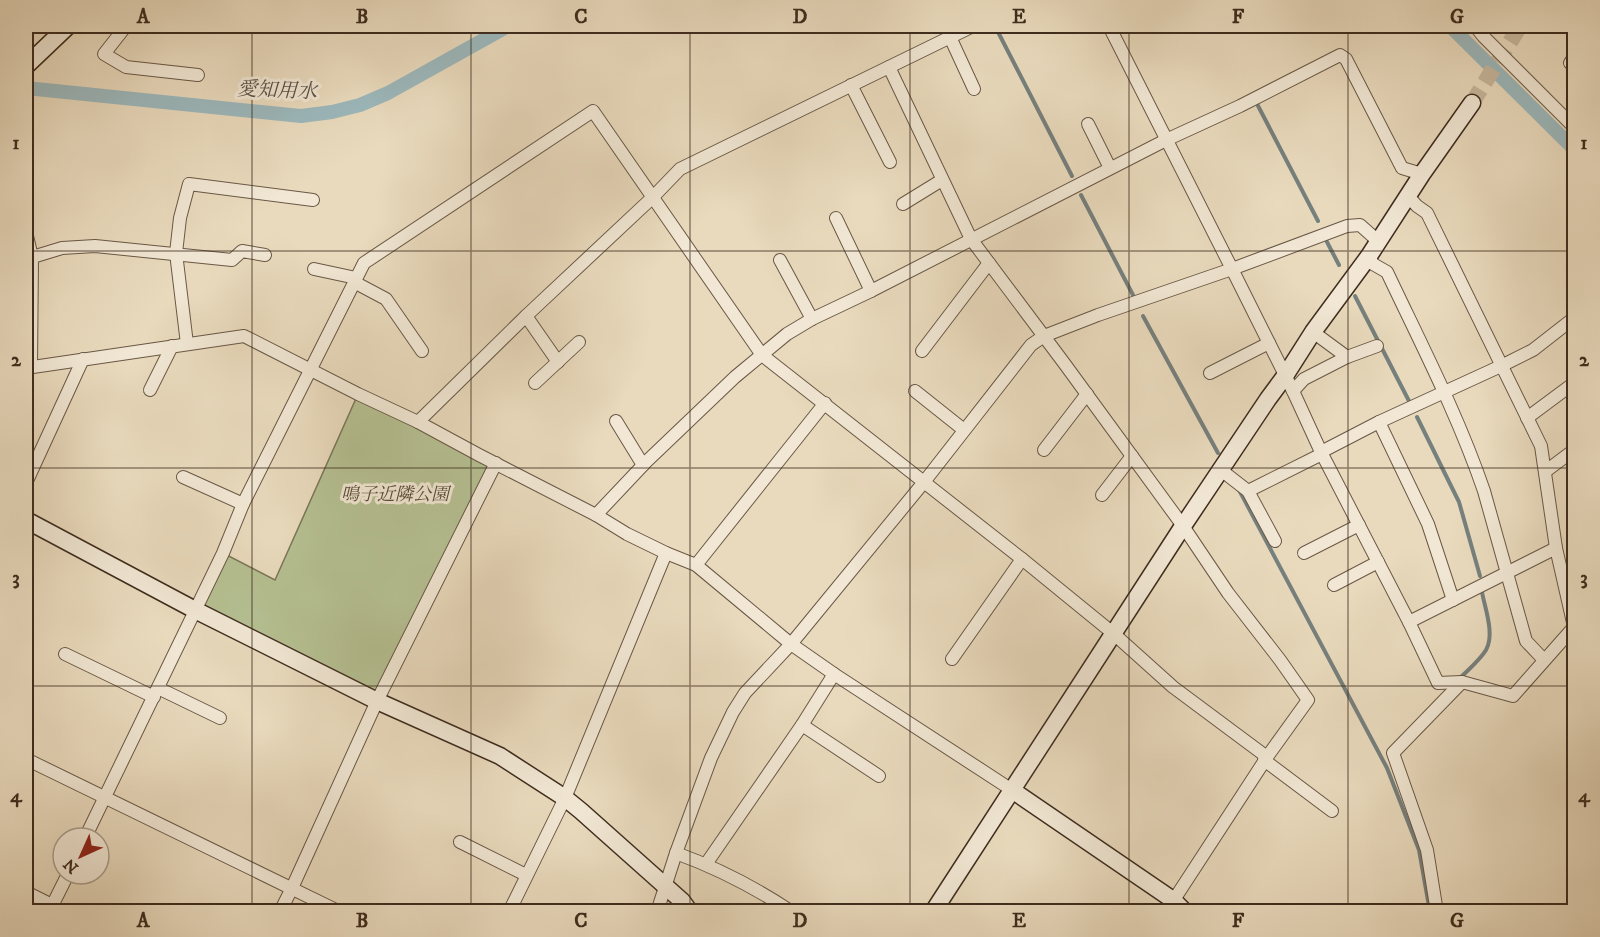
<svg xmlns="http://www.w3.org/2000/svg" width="1600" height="937" font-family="'IM FELL DW Pica','Noto Serif JP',serif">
  <rect width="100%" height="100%" fill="#e9dabd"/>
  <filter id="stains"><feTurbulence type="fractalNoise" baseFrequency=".00333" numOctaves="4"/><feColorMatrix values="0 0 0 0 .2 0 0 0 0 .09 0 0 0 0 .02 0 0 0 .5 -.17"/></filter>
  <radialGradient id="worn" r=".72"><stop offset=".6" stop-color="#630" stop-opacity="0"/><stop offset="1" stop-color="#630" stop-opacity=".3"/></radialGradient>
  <polygon fill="#b5c092" stroke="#7a7658" stroke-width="1.5" points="358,394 496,463 377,701 195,610 223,553 275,580"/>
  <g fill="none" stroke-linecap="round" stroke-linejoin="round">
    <g stroke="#76807d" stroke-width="4">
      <polyline points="997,30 1072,176"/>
      <polyline points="1255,100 1318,221"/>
      <polyline points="1081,195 1133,295"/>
      <polyline points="1327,242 1339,265"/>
      <polyline points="1355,296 1410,403"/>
      <polyline points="1143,316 1218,453"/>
      <polyline points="1417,417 1459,502 1480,576"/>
      <polyline points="1238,488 1387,768 1419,850 1430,912"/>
      <path d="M1459 679C1468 670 1480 660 1486 650 1495 634 1485 609 1482 592"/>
    </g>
    <g stroke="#9cb8bc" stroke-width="14">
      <polyline points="1450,26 1574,149"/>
      <polyline points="26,88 301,116 332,112 360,105 388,93 508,26"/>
    </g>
    <polyline stroke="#c7b79d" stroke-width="16" stroke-dasharray="16 8" stroke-linecap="butt" points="1472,103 1520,26"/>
    <g stroke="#695846" stroke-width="14">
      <g id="street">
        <polyline points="126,26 104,54 126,67 198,75"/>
        <polyline points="1475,26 1483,36 1574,127"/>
        <polyline points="950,37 974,89"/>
        <polyline points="1570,63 1574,57"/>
        <polyline points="889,67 971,239 1064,363 1183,526 1228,593 1280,660 1308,700 1267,757 1166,912"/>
        <polyline points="851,85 890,162"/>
        <polyline points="1088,124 1110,168"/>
        <polyline points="903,204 942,180"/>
        <polyline points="836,218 871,291"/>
        <polyline points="26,232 32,257 31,367"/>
        <polyline points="1378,241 1360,225 1347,226 1232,269 1293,391 1321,452 1409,622 1438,683 1462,682 1513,696 1574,627 1556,548 1541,446 1427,213 1417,206 1408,196"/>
        <path d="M1369 256 1373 264 1387 272C1421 344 1458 415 1484 491L1526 641 1544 660"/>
        <polyline points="26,259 62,248 95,246 232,260 242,251 265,255"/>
        <polyline points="780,260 812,319"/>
        <polyline points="314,269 356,278"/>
        <polyline points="354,282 386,299 422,351"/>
        <polyline points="526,316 558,362"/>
        <polyline points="1313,332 1347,357"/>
        <polyline points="187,344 176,253 180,218 189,184 313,200"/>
        <polyline points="922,351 989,263"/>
        <polyline points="26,368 244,336 358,394 418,422 479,455 596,515 627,534 666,553 696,565 791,644 834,674 1012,790"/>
        <polyline points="1210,373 1269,343"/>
        <polyline points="535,383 579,342"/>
        <polyline points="150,390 172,346"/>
        <polyline points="915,391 964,430"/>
        <polyline points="1293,391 1304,379 1347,357 1377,346"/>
        <polyline points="1527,418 1574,383"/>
        <polyline points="616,421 643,465"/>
        <polyline points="418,422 526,316 653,197 680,169 973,26"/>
        <polyline points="1379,422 1428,524 1453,600"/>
        <polyline points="1044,450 1087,394"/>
        <polyline points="1321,452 1379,422 1501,366 1533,350 1574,318"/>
        <polyline points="1221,470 1248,491 1275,541"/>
        <polyline points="1546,471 1574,450"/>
        <polyline points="183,477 243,504"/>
        <polyline points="26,483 83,359"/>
        <polyline points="1248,491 1322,454"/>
        <polyline points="1102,495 1132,456"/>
        <polyline points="596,515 646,462 735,377 787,334 812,319 871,291 1166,140 1240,106 1340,55 1346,59 1402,168 1422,174"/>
        <polyline points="1304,553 1359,525"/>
        <polyline points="696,565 825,403"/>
        <polyline points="1334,585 1378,562"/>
        <polyline points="1409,622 1556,548"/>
        <polyline points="65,654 154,697"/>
        <polyline points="952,659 1022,559"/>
        <polyline points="158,688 220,718"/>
        <polyline points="802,725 879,776"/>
        <polyline points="26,759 340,912"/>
        <polyline points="1264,760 1332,811"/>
        <polyline points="85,838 223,553 243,504 364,263 593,111 762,355 1022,559 1114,634 1173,687 1267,757"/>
        <polyline points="460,842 526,875"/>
        <path d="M676 853C717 868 756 888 792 912"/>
        <polyline points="706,864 802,725 834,674"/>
        <polyline points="26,892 52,905"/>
        <polyline points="49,912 68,874"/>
        <polyline points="280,912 292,888 377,701 496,463"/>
        <polyline points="509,912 565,798 666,553"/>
        <polyline points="657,912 676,853 711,758 733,712 745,693 791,644 924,482 1031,345 1044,336 1098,315 1232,269 1109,26"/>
        <polyline points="1437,912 1427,850 1393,753 1462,682"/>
      </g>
    </g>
    <g stroke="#3e2c1e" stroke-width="19">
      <g id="secondary">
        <polyline points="26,66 68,26"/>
        <polyline points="26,520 195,610 377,701 500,756 565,798 581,811 682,901 690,912"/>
        <polyline points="1012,790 1173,900 1185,912"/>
        <polyline points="933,912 1183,526 1268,399 1285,376 1313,332 1369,256 1422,174 1472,103"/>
      </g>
    </g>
    <use href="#street" stroke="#f1e7d4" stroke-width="12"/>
    <use href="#secondary" stroke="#f1e7d4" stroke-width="16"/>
  </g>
  <path fill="none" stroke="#3e2c1e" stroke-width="1.5" stroke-opacity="0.55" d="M252 26V912M471 26V912M690 26V912M910 26V912M1129 26V912M1348 26V912M26 251H1574M26 468H1574M26 686H1574"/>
  <g text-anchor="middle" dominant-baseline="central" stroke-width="6" stroke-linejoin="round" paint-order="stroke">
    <g font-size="18" font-style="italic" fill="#564a35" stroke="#f1e7d4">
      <text x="395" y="495">鳴子近隣公園</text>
    </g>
    <g font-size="20" font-style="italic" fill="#564f46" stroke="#f1e7d4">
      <text transform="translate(277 91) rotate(2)">愛知用水</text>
    </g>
  </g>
  <rect width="1600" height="937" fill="none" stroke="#e9dabd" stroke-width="66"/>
  <g transform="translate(81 856) rotate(225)"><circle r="28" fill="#f1e7d4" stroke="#a99c8b" stroke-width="1.5"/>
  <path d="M0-4.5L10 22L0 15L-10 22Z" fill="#8f2418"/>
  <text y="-9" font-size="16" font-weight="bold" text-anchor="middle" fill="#3e2c1e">N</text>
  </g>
  <rect x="33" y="33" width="1534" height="871" fill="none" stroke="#3e2c1e" stroke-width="2"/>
  <g font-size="20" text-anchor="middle" font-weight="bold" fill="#3e2c1e">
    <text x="143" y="23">A</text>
    <text x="362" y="23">B</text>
    <text x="581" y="23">C</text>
    <text x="800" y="23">D</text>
    <text x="1019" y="23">E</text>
    <text x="1238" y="23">F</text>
    <text x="1457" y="23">G</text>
    <text x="16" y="149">1</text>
    <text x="1584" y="149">1</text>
    <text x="16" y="366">2</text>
    <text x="1584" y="366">2</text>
    <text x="16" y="584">3</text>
    <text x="1584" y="584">3</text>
    <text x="16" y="802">4</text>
    <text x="1584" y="802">4</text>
    <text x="143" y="927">A</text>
    <text x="362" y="927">B</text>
    <text x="581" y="927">C</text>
    <text x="800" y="927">D</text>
    <text x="1019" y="927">E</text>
    <text x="1238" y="927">F</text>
    <text x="1457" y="927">G</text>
  </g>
  <rect width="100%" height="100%" filter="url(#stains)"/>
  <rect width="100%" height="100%" fill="url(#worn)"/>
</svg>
